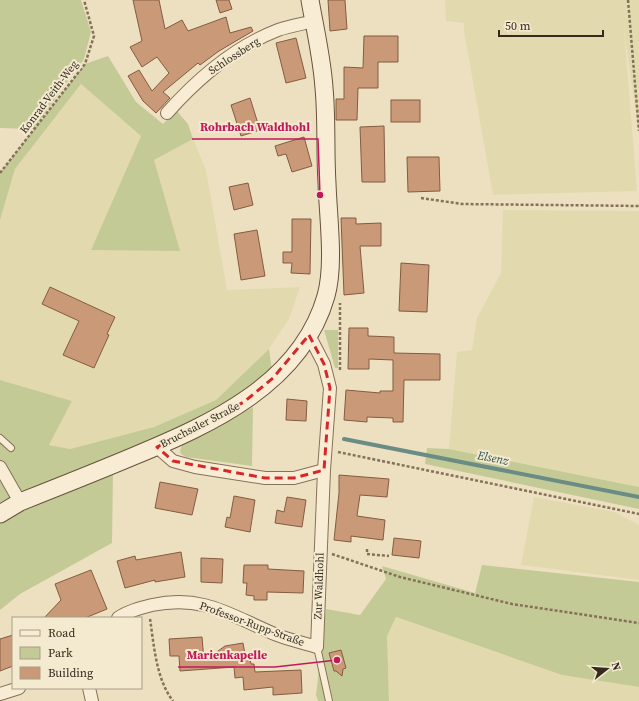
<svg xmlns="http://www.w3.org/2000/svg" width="639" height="701" font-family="'Source Serif 4',serif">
  <rect width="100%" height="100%" fill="#ede0c1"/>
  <g fill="#e2daae">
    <polygon points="445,0 639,0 639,135 624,29 637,191 493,195 464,31 464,23 446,21"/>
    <polygon points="81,84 141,136 91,250 154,160 193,139 206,170 227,290 300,287 289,319 269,349 216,400 154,427 70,449 49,445 72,401 0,380 0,220 15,169"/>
    <polygon points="503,210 639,211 639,487 449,449 457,352 472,350 477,318 501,273"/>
    <polygon points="534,497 615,512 639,525 639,580 521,565"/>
    <polygon points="395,617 562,675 639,687 639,701 389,701 387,636"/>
  </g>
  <g fill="#c4ca95">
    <polygon points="0,0 81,0 91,32 84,59 33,129 0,128"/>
    <polygon points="108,56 136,102 163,124 176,110 188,124 193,139 154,160 180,251 91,250 141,136 81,84 15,169 0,220 0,173 85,64"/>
    <polygon points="324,330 338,330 338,368 335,368"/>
    <polygon points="269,349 273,378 113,473 112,543 20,594 0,610 0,380 72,401 49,445 70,449 154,427 216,400"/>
    <polygon points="253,407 252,466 186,457 181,454 180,451 182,445"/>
    <polygon points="427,448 449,449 639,487 639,509 425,464"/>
    <polygon points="482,565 639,582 639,687 562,675 396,617 387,636 389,701 318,701 316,695 326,609 360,615 386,579 382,566 475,593"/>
  </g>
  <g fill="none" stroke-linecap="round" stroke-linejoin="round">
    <polyline stroke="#6b8c84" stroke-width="4" points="344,439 639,497"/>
  </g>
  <g fill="#ca9a78" stroke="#845b40">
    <polygon points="133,0 159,0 165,29 182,20 188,31 226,17 230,33 251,27 253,31 219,51 200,65 198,63 163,92 170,98 156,113 143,101 128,76 139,70 152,91 169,73 157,57 142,67 130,47 142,41"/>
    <polygon points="216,0 229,0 232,9 220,13"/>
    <polygon points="328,0 345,0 347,29 330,31"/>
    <polygon points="364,36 398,36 398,62 378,62 378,88 358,88 357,120 336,120 336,99 344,99 344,67 363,68"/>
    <polygon points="296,38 306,78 286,83 276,43"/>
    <polygon points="250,98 260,130 241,136 231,105"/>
    <rect x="391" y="100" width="29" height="22"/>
    <polygon points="384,126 385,182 362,182 360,127"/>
    <polygon points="304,137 312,166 292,172 286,154 278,156 275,146"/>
    <polygon points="407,157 439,157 440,191 408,192"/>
    <polygon points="248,183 253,205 234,210 229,187"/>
    <polygon points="341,218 356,218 356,224 381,223 381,246 360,246 364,293 344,295"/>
    <polygon points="292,219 311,219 310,274 291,273 292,263 283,263 283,252 292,252"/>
    <polygon points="257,230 265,276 241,280 234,234"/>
    <polygon points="401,263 429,265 427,312 399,311"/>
    <polygon points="50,287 115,317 107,334 109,335 94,368 63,355 79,321 42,304"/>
    <polygon points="349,328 368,328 368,336 394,337 394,353 440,354 440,380 404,380 403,422 393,422 393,418 367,417 367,422 344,420 346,390 380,393 380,391 393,391 393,360 369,359 369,369 348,369"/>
    <polygon points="287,399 307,401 306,421 286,420"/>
    <polygon points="339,475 389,479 387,497 360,495 357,516 385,520 383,540 351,536 351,542 334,540 339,493"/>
    <polygon points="160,482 198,489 192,515 155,508"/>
    <polygon points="234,496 255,500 250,532 225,527 227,517 230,518"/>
    <polygon points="287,497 306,500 302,527 275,523 277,510 284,512"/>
    <polygon points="394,538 421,541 419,558 392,555"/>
    <polygon points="181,552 185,577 155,582 155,580 125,588 117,561 135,556 136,560"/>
    <polygon points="201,558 223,559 222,583 201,582"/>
    <polygon points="244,565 268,565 268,569 304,571 303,593 267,592 267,600 254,600 254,596 246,595 247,583 243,583"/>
    <polygon points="91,570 107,609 85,618 44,618 61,600 55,584"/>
    <polygon points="13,635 13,666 0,671 0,639"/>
    <polygon points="202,637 204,661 225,646 243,643 245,654 249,654 251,664 254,664 255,672 301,670 302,693 273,695 273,687 244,690 243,677 235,678 234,667 180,671 179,656 170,656 169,639"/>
    <polygon points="341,650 346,668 343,669 342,676 336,671 334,671 329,653"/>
  </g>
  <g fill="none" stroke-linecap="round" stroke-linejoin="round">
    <g stroke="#857159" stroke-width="8">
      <g id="service">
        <polyline points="0,438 11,448"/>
        <polyline points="317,647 329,701"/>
      </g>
    </g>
    <g stroke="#857159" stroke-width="14">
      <g id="minor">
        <path d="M167 113C198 78 234 47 278 30 289 26 302 24 314 21"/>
        <polyline points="157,447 173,461 195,467 265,478 294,478 324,470"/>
        <polyline points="0,467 20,502"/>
        <path d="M118 618C128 611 140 608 152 605 204 594 231 616 277 635 290 640 304 643 317 647L324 470 330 388 324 364 309 335"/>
        <polyline points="89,688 92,701"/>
        <polyline points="0,694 19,688"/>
      </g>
    </g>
    <g stroke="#67523c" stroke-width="19">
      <path id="secondary" d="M0 514 20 502C58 487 96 472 134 456 211 424 301 384 326 296 335 264 328 217 327 183 325 152 327 119 324 88 322 58 315 29 310 0"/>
    </g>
    <g stroke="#857159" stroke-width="2.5" stroke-dasharray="3 2" stroke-linecap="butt">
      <polyline points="628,0 639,131"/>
      <polyline points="0,173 85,64 94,36 84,0"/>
      <polyline points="421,198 462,204 639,206"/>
      <polyline points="340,370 340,303"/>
      <polyline points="338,452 639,514"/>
      <polyline points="367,549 367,554 389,556"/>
      <polyline points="332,554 400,577 512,604 639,623"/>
      <path d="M150 619C154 645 156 679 173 701"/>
    </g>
    <use href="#service" stroke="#f8edd4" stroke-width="6"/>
    <use href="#minor" stroke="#f8edd4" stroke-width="12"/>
    <use href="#secondary" stroke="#f8edd4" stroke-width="17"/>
  </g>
  <path fill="none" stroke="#d62828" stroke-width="3" stroke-dasharray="8 5" stroke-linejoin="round" d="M309 335 324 364 330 388 324 470 294 478H265L173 461 157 447 244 402 273 378Z"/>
  <g text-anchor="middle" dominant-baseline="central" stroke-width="4" stroke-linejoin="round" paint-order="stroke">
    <g font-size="11" fill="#35291d" stroke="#f4ead0">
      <text transform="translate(234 56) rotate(-33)">Schlossberg</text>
      <text transform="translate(49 97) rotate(-53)">Konrad-Veith-Weg</text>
      <text transform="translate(200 425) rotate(-27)">Bruchsaler Straße</text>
      <text transform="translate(319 586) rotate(-88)">Zur Waldhohl</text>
      <text transform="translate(252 624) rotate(20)">Professor-Rupp-Straße</text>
    </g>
    <g font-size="12" font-style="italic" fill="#2d5552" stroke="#f4ead0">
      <text transform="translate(493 458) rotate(11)">Elsenz</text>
    </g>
  </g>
  <path fill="none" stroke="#c2185b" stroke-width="1.5" d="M320 195L318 139H192M337 660L275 667H178"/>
  <g fill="#c2185b" stroke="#f4ead0" stroke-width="1.5">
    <circle cx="320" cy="195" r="4"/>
    <circle cx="337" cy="660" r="4"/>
  </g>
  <g font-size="12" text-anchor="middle" font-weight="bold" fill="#c2185b" stroke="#f4ead0" stroke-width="4" stroke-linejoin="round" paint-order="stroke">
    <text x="255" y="131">Rohrbach Waldhohl</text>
    <text x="227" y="659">Marienkapelle</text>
  </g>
  <rect x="12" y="617" width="130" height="72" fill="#f4ead0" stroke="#a89d88"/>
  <rect x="20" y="630" width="20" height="6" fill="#f8edd4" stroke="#a89d88"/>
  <text x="48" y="637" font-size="12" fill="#35291d">Road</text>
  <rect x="20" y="647" width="20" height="12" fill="#c4ca95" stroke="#a89d88"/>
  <text x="48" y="657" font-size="12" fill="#35291d">Park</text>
  <rect x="20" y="667" width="20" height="12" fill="#ca9a78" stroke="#a89d88"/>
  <text x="48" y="677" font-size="12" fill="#35291d">Building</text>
  <g transform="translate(607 669) rotate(73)" stroke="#f4ead0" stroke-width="3" paint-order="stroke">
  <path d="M0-3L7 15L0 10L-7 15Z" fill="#35291d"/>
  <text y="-6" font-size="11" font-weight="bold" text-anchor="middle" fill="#35291d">N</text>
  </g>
  <path d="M499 30v6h104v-6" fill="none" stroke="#35291d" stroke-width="2"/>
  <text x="505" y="30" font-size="12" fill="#35291d" stroke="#f4ead0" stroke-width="3" paint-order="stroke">50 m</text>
</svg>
